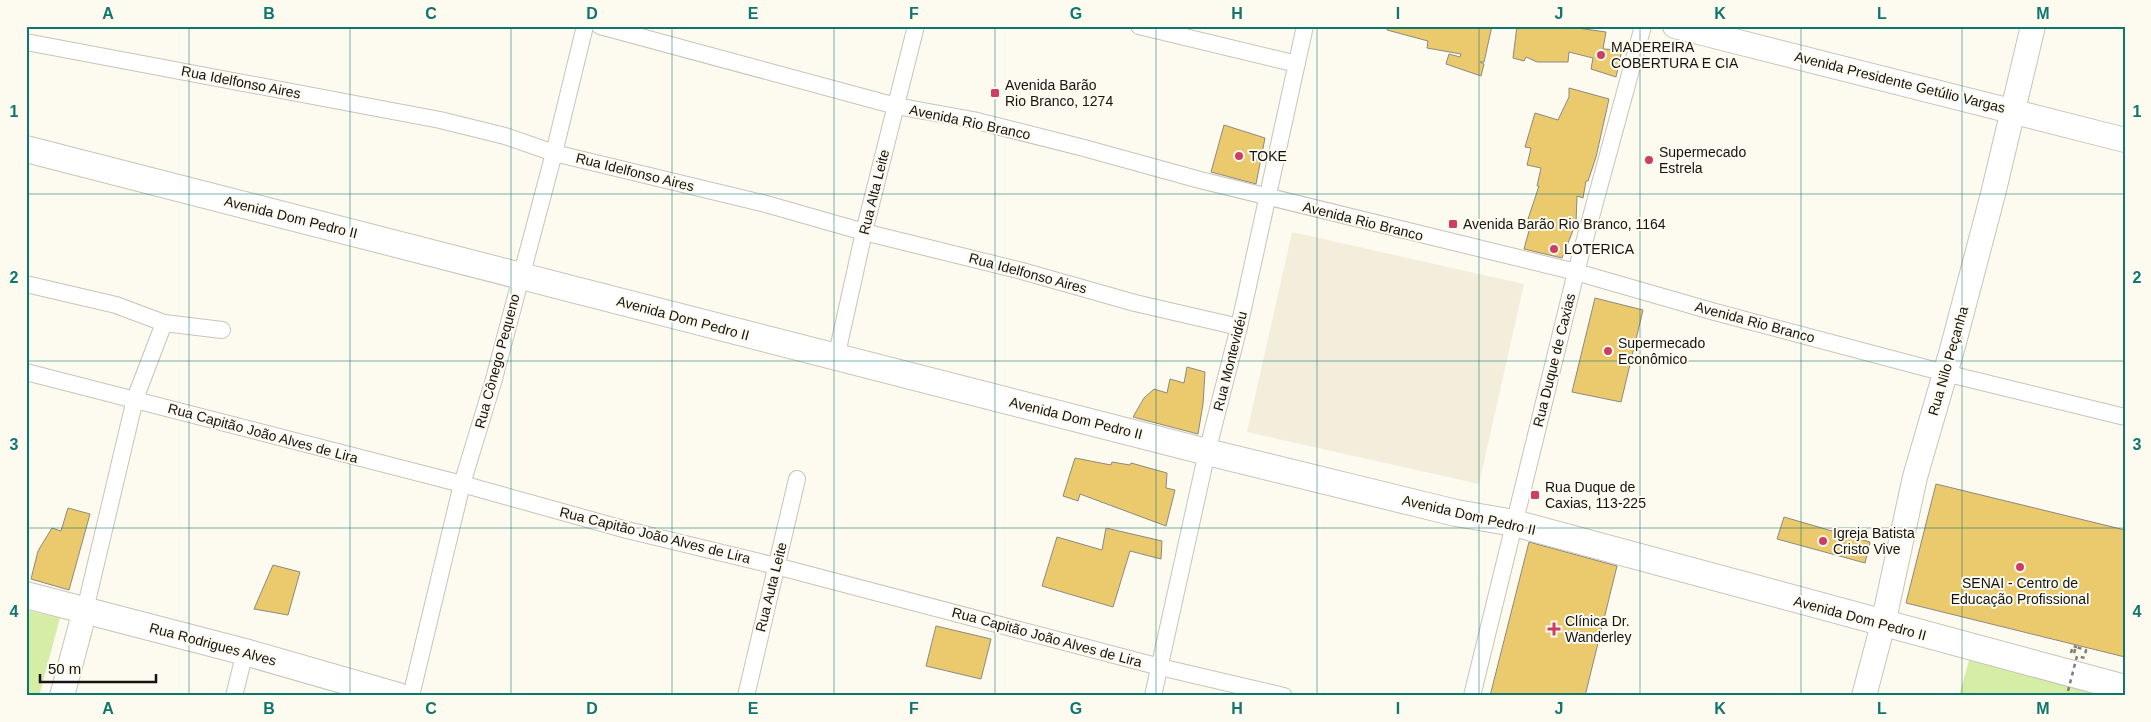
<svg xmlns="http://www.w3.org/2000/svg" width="2151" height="722" font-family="Helvetica,sans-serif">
  <rect width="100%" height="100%" fill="#fdfaef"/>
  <polygon fill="#f3eedc" points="1292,232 1524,284 1479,484 1247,432"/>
  <g fill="#d6eda6">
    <polygon points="26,610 60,618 39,696 26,696"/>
    <polygon points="1971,653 2125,696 1959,696"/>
  </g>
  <g fill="#eaca6d" stroke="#8c8980">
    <polygon points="1387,26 1492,26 1484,62 1480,62 1484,64 1481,76 1446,64 1449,54 1460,57 1461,54 1427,48 1428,41 1387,30"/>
    <polygon points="1517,26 1563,26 1606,32 1603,49 1622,50 1616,77 1591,69 1593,58 1569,52 1568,62 1537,62 1526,57 1524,61 1513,58"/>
    <polygon points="1569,88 1609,99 1596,157 1588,181 1586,181 1583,198 1577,196 1576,223 1562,258 1524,249 1532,220 1528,219 1539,186 1537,186 1541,168 1527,165 1531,148 1525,147 1535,113 1558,120 1569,97"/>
    <polygon points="1224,125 1265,138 1256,184 1211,172"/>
    <polygon points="1595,298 1643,310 1621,402 1572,392"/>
    <polygon points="1187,367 1205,372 1203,404 1198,434 1133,417 1144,398 1154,389 1167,393 1170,379 1184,383"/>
    <polygon points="1075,458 1111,465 1112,462 1130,465 1131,463 1167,473 1166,488 1175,490 1166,526 1080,494 1078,501 1063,496"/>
    <polygon points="1936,484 2125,530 2125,657 1906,603"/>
    <polygon points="68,508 90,514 69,590 31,579 38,551 52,528 61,531"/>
    <polygon points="1784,517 1870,542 1865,563 1777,539"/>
    <polygon points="1106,528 1162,541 1161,559 1130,551 1113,607 1042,586 1057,537 1102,550"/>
    <polygon points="1529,542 1617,566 1585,696 1490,696"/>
    <polygon points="273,565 300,572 288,615 254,609"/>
    <polygon points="936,626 991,639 981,679 926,666"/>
  </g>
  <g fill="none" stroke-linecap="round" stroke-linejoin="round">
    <g stroke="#c7c4ba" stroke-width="18">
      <g id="street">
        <polyline points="600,26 896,106 973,120 1084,148 1200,180 1576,272 1715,312 1945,373 2125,417"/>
        <polyline points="1139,26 1297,64"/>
        <polyline points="26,42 440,120 505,136 554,153 766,204 864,232 1022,271 1135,303 1239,327"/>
        <polyline points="26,284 116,305 164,323 222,330"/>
        <polyline points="836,358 864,232 916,26"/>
        <polyline points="26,372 462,484 627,530 776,566 1160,667 1284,696"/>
        <polyline points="85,610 135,399 164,323"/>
        <polyline points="234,696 245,652"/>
        <polyline points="411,696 462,484 494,379 554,153 585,26"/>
        <polyline points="746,696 797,479"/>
        <polyline points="1153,696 1207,452 1239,327 1305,26"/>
        <polyline points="1472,696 1576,272 1643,26"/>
      </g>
    </g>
    <g stroke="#c7c4ba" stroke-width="26">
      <g id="secondary">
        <polyline points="1675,26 2125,140"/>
        <polyline points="62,696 85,610"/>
        <polyline points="1864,696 1883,624 1915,477 1953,346 1993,194 2033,26"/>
      </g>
    </g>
    <g stroke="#c7c4ba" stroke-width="28">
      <g id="primary">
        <polyline points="26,149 1207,452 1456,513 1514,523 2125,688"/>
        <polyline points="26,595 245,652 398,696"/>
      </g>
    </g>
    <g stroke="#807d77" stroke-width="2.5" stroke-dasharray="4 4" stroke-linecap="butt">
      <polyline points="2071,653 2073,646 2077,647"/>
      <polyline points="2074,653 2076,647 2086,650 2085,655"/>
      <polyline points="2059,696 2060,694"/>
    </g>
    <use href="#street" stroke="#fff" stroke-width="16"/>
    <use href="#secondary" stroke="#fff" stroke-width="24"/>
    <use href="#primary" stroke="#fff" stroke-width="26"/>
    <g stroke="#807d77" stroke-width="2.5" stroke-dasharray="4 4" stroke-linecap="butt">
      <polyline points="2068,691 2077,656 2085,658"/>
      <polyline points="2060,694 2065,696"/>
    </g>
  </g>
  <path fill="none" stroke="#0f766e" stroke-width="1" stroke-opacity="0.55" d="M189 26V696M350 26V696M511 26V696M672 26V696M834 26V696M995 26V696M1156 26V696M1317 26V696M1479 26V696M1640 26V696M1801 26V696M1962 26V696M26 194H2125M26 361H2125M26 528H2125"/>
  <g fill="#cd3e65" stroke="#fdfaef" stroke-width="2">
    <circle cx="1601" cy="55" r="5"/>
    <rect x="990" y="88" width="10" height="10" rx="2.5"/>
    <circle cx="1239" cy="156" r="5"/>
    <circle cx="1649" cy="160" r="5"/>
    <rect x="1448" y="219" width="10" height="10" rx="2.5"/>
    <circle cx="1554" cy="249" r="5"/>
    <circle cx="1608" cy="351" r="5"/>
    <rect x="1530" y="490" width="10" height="10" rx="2.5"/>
    <circle cx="1823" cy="541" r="5"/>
    <circle cx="2020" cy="567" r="5"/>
    <path d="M1551.5 621.5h5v5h5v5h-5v5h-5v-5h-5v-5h5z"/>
  </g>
  <g text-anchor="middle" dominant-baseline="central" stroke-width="4" stroke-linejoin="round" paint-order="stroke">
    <g font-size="14" fill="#151310" stroke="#fdfaef" text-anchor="start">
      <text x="1611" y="47">MADEREIRA<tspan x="1611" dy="16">COBERTURA E CIA</tspan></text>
      <text x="1005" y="85">Avenida Barão<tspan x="1005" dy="16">Rio Branco, 1274</tspan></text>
      <text x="1659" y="152">Supermecado<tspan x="1659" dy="16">Estrela</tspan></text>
      <text x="1249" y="156">TOKE</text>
      <text x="1463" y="224">Avenida Barão Rio Branco, 1164</text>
      <text x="1564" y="249">LOTERICA</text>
      <text x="1618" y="343">Supermecado<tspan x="1618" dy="16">Econômico</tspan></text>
      <text x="1545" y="487">Rua Duque de<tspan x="1545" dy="16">Caxias, 113-225</tspan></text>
      <text x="1833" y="533">Igreja Batista<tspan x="1833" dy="16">Cristo Vive</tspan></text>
      <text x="2020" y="583" text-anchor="middle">SENAI - Centro de<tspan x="2020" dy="16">Educação Profissional</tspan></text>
      <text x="1565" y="621">Clínica Dr.<tspan x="1565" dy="16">Wanderley</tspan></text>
    </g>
    <g font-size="14" fill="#151310" stroke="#fdfaef">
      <text transform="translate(241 82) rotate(11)">Rua Idelfonso Aires</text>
      <text transform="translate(1900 82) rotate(14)">Avenida Presidente Getúlio Vargas</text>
      <text transform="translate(970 122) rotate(12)">Avenida Rio Branco</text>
      <text transform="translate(635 172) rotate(14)">Rua Idelfonso Aires</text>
      <text transform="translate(874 192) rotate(-76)">Rua Alta Leite</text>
      <text transform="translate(291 217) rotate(14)">Avenida Dom Pedro II</text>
      <text transform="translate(1363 221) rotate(14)">Avenida Rio Branco</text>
      <text transform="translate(1028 273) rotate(15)">Rua Idelfonso Aires</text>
      <text transform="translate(683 318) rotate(15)">Avenida Dom Pedro II</text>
      <text transform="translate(1755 322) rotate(15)">Avenida Rio Branco</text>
      <text transform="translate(1554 360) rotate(-76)">Rua Duque de Caxias</text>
      <text transform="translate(497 361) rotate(-75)">Rua Cônego Pequeno</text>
      <text transform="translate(1230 361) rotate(-76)">Rua Montevidéu</text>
      <text transform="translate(1948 361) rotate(-74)">Rua Nilo Peçanha</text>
      <text transform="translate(1076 418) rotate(14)">Avenida Dom Pedro II</text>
      <text transform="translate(263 433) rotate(15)">Rua Capitão João Alves de Lira</text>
      <text transform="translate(1469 515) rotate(13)">Avenida Dom Pedro II</text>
      <text transform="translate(655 535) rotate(14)">Rua Capitão João Alves de Lira</text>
      <text transform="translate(771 587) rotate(-76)">Rua Auta Leite</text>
      <text transform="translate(1860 618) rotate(15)">Avenida Dom Pedro II</text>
      <text transform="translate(1047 637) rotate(15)">Rua Capitão João Alves de Lira</text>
      <text transform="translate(213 644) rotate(15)">Rua Rodrigues Alves</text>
    </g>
  </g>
  <rect width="2151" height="722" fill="none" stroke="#fdfaef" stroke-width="55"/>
  <path d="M40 674v8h116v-8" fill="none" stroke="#151310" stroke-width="2.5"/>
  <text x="48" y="674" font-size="15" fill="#151310" stroke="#fdfaef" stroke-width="4" paint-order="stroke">50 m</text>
  <rect x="28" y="28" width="2096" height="666" fill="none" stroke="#0f766e" stroke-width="2"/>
  <g font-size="16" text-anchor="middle" font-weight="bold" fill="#0f766e">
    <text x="108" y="19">A</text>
    <text x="269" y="19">B</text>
    <text x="431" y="19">C</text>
    <text x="592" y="19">D</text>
    <text x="753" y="19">E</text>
    <text x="914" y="19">F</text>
    <text x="1076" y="19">G</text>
    <text x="1237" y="19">H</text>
    <text x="1398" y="19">I</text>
    <text x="1559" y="19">J</text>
    <text x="1720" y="19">K</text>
    <text x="1882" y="19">L</text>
    <text x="2043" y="19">M</text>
    <text x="14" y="117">1</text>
    <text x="2137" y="117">1</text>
    <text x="14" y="283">2</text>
    <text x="2137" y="283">2</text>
    <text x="14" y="450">3</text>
    <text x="2137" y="450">3</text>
    <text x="14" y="617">4</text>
    <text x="2137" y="617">4</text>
    <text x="108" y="714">A</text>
    <text x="269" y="714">B</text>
    <text x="431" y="714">C</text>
    <text x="592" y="714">D</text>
    <text x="753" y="714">E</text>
    <text x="914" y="714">F</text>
    <text x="1076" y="714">G</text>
    <text x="1237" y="714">H</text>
    <text x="1398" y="714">I</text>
    <text x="1559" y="714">J</text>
    <text x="1720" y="714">K</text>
    <text x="1882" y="714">L</text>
    <text x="2043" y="714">M</text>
  </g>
</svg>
